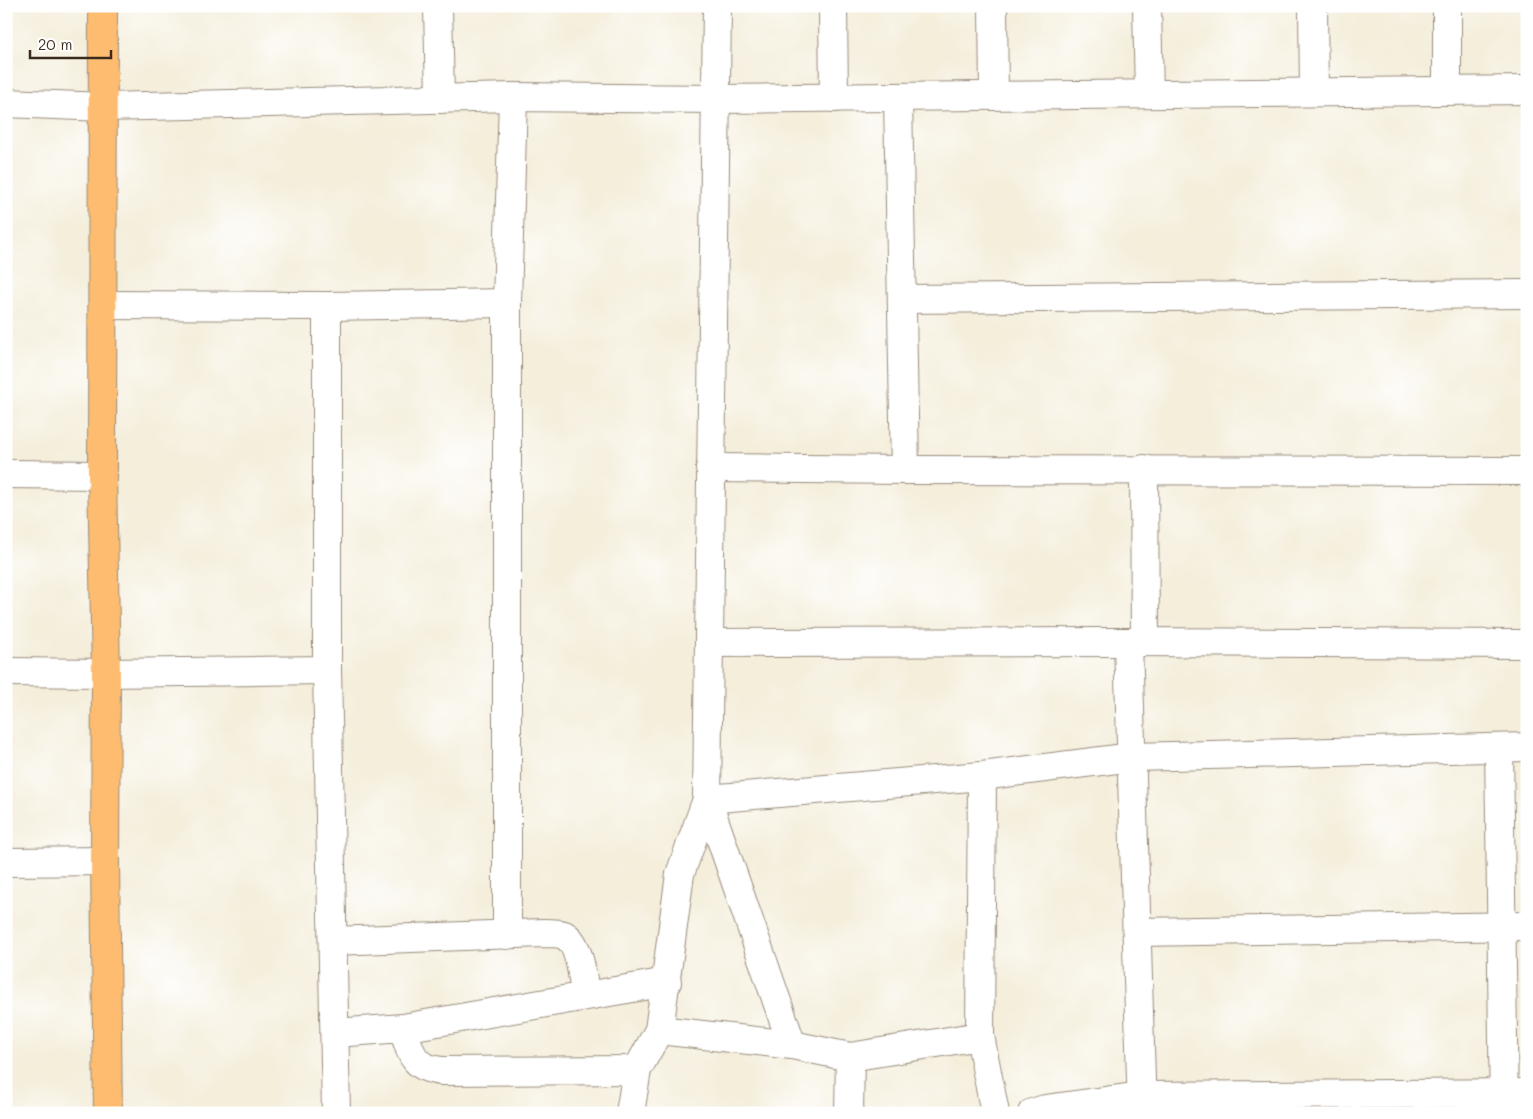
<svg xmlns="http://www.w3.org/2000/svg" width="1533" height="1119" font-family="Mali,sans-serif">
  <rect width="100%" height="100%" fill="#fff"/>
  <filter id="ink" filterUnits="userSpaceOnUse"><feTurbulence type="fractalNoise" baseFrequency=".02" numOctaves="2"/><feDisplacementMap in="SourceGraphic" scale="10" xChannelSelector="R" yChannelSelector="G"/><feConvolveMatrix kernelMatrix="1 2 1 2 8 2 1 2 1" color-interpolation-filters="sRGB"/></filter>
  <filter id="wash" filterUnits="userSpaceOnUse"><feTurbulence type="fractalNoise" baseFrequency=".0096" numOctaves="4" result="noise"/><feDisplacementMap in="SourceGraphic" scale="20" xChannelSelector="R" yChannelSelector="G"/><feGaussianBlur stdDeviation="1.12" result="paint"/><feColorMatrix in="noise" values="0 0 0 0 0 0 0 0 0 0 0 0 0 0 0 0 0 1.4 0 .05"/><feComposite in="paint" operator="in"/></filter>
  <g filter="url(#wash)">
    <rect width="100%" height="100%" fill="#f4eedb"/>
  </g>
  <g filter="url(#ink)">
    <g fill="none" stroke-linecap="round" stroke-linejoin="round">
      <g stroke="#988c7c" stroke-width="30">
        <g id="minor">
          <polyline points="438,6 440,99"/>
          <polyline points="833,6 834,98"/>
          <polyline points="993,6 994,96"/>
          <polyline points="1147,6 1149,94"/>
          <polyline points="1313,6 1314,92"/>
          <polyline points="1447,91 1447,6"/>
          <polyline points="898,98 905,470"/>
          <polyline points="6,103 104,107 513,97 716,99 1527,90"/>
          <polyline points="902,299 1527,294"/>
          <polyline points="103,305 327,306 507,303"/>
          <polyline points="327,306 327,670 336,1113"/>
          <polyline points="710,468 905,470 1527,471"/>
          <polyline points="1144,469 1145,642"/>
          <polyline points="6,474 102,475"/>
          <polyline points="1128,642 1142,1113"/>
          <polyline points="709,643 1128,642 1527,644"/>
          <polyline points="6,672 106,673 327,670"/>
          <polyline points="1499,748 1504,1113"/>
          <polyline points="982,776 980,1036 995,1113"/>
          <polyline points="707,799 982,776 1133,757 1527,747"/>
          <polyline points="707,799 792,1045"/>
          <polyline points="6,862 105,861"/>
          <polyline points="1137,932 1527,926"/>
          <polyline points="507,935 507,303 513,97"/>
          <path d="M333 941 544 933C550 933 559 933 564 935 580 943 583 979 585 995"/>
          <path d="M403 1028C411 1053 412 1068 442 1071L637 1070"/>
          <polyline points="659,1030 792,1045 850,1057 980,1036"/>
          <polyline points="335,1033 403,1028 667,982"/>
          <polyline points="630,1113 637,1070 659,1030 680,874 707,799 717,6"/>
          <polyline points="849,1113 850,1057"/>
          <polyline points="1032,1113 1045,1109 1141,1096 1527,1093"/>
        </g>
      </g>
      <g stroke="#988c7c" stroke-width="30">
        <polyline id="trunk" points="103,6 102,475 106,673 105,861 108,1113"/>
      </g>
      <use href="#minor" stroke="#fff" stroke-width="28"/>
      <use href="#trunk" stroke="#fdbc70" stroke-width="28"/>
    </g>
  </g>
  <rect width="1533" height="1119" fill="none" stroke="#fff" stroke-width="25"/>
  <path d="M30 50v8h81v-8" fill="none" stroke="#3b2a1e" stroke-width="2.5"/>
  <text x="38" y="50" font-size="15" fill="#3b2a1e" stroke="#ffffff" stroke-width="4" paint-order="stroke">20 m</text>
</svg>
